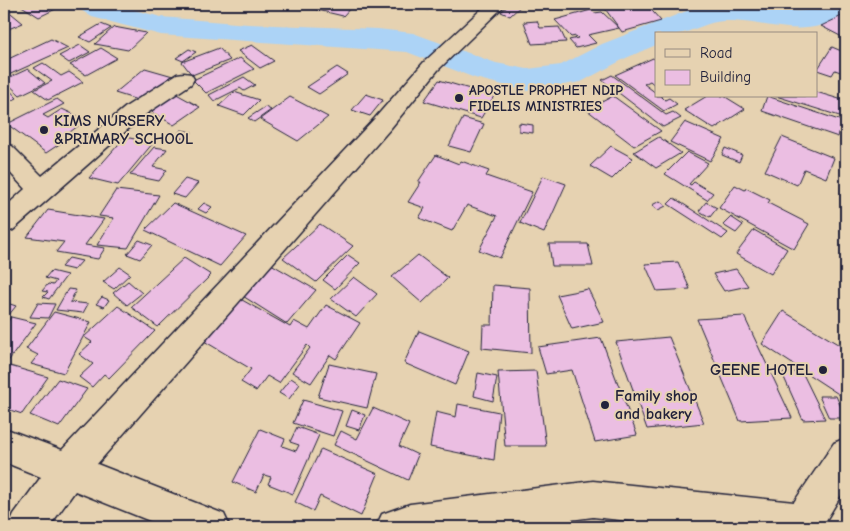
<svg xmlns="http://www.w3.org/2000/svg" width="850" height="531" font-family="'Comic Neue',sans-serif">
  <rect width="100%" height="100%" fill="#e6d2b1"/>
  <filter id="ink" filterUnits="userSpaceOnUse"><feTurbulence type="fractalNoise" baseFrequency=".02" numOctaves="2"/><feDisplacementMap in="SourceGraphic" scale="10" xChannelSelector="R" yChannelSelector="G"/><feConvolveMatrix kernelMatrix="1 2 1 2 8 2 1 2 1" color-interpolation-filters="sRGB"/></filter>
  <g filter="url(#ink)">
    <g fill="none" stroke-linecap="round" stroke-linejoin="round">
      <path fill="#acd3f6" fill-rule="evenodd" d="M76 4H112L161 17 248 24 378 29 413 33 496 63 527 69 561 65 602 44 702 5 732 4 798 11 813 9 820 4H846V13C804 43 769 20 723 21 708 22 697 29 683 33 675 35 665 34 656 34V45L626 58 581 82 527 91 475 78 407 52 161 35 92 17 81 10Z"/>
    </g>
    <g fill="#ebbee2" stroke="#22223b">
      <polygon points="23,4 66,4 39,17 20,5"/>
      <polygon points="303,4 348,4 353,5 343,16 301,6"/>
      <polygon points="406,4 434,4 428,10"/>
      <polygon points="510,4 523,4 510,16 501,12"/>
      <polygon points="629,4 646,4 661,21 622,32 603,6"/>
      <polygon points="6,9 23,23 6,30 4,28 4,10"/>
      <polygon points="591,10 594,13 602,12 619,28 588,35 596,43 576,48 569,40 578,38 576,36 571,37 555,20"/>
      <polygon points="846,14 846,39 821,26"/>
      <polygon points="537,21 540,28 559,27 566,42 532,44 524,22"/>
      <polygon points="101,24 111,28 90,42 79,37"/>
      <polygon points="114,27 146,33 128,50 95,44"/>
      <polygon points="51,39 68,48 4,77 4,61"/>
      <polygon points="80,45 90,52 69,63 59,56"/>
      <polygon points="252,45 274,61 260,68 238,51"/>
      <polygon points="832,47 846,53 846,74 835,70 832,75 817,70"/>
      <polygon points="101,48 117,58 86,75 70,65"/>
      <polygon points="219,48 230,60 192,75 182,62"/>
      <polygon points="189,49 196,52 183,61 176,58"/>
      <polygon points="240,58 254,69 206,93 193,80"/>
      <polygon points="653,58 656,60 656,86 650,81 644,84 656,93 656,96 661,96 665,100 669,98 677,104 664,111 615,75"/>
      <polygon points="43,63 61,76 69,72 83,82 48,100 34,90 52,81 34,68"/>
      <polygon points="337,67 348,74 319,94 307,87"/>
      <polygon points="145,68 173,76 144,102 115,93"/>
      <polygon points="28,69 45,83 20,95 4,80"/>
      <polygon points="612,75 666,115 673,112 681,118 663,127 602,80"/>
      <polygon points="244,77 255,85 244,91 240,88 214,101 209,95"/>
      <polygon points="439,80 494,96 481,118 424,101"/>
      <polygon points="4,84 17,98 4,104"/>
      <polygon points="171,91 200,107 174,125 145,108"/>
      <polygon points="234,92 259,100 244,115 219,106"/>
      <polygon points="816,92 846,101 846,118 776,96 816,96"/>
      <polygon points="366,94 383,100 370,116 352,110"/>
      <polygon points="613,96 661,131 634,146 587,110"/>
      <polygon points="707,96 724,96 745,109 714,129 684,110"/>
      <polygon points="767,96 842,121 838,137 762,111"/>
      <polygon points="290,97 328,117 298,141 260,119"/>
      <polygon points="57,99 64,104 43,115 48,118 62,109 86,120 66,135 70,137 46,153 7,124"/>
      <polygon points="265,107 271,110 254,122 248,118"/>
      <polygon points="149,114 158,118 148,126 139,122"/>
      <polygon points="463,118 484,124 471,152 449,146"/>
      <polygon points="685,122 724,139 710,161 670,142"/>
      <polygon points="519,123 533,125 533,133 519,131"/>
      <polygon points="181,130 192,132 187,139 175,137"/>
      <polygon points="125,137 153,143 118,185 89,178"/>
      <polygon points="659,137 681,153 656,168 634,152"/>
      <polygon points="782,137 834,158 826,178 804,169 797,185 765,171"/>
      <polygon points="611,146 633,158 612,179 590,166"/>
      <polygon points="154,147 167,149 153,167 167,170 159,181 130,175"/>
      <polygon points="725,148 742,155 739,162 722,155"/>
      <polygon points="687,152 708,163 689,184 691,185 694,182 713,193 707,200 665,174"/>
      <polygon points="436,155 459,164 461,161 489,171 486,176 532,192 500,258 479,250 497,216 467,205 452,231 419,218 425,208 408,202 421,182 418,182"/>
      <polygon points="543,176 566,184 544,233 520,223"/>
      <polygon points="185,179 198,183 185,198 172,194"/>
      <polygon points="735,185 745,190 746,188 770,200 768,203 809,224 794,249 719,208"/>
      <polygon points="116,190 159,195 128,248 97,245 114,218 99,216"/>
      <polygon points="674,198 728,233 722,239 668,204"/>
      <polygon points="660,201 666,206 658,210 652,205"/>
      <polygon points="706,202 717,208 710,217 699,211"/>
      <polygon points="173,203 246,236 220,266 145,230"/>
      <polygon points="204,203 212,207 206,213 198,209"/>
      <polygon points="48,210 104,219 85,245 105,248 98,259 56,252 64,242 27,237"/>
      <polygon points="731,217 743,225 736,233 723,225"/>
      <polygon points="320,224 353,246 316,282 283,258"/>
      <polygon points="754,230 787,249 771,274 736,254"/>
      <polygon points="139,240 152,245 140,259 127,254"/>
      <polygon points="549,244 588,244 593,266 552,266"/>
      <polygon points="348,255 360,263 335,289 323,280"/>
      <polygon points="418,255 448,278 422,303 392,277"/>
      <polygon points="69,258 82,261 74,270 61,267"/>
      <polygon points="184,258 211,275 158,327 131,307"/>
      <polygon points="678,262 690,289 657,291 645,264"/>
      <polygon points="271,264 316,290 287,324 238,293"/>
      <polygon points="120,267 130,274 114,289 103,282"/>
      <polygon points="736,269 748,286 724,291 713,274"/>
      <polygon points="51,271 67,275 49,299 43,297 48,292 42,291 48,284 53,285 56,281 45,278"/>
      <polygon points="354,277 377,294 356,317 331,299"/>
      <polygon points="128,281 142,293 127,305 113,293"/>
      <polygon points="493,285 530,288 531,353 482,348 483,325 492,325"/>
      <polygon points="68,289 76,290 70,302 88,304 83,313 56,310"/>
      <polygon points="588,289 604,322 572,329 557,295"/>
      <polygon points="235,296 290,327 294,321 309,329 326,305 360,323 336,359 330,355 311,383 292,372 310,348 307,345 279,383 267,376 256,391 241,382 251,369 204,341"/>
      <polygon points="102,297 109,300 104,307 96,304"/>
      <polygon points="4,302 16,306 4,321"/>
      <polygon points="38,303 55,304 48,318 30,317"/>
      <polygon points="118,306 155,331 109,378 104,374 92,387 79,377 93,364 79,354 92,342 84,337"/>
      <polygon points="783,311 846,349 846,390 843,397 762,344"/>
      <polygon points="54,312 91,322 64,373 31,364 38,355 26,349"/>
      <polygon points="744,316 792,418 740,421 697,319"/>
      <polygon points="11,317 36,323 4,367 4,337 6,334 4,333 4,327"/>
      <polygon points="419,331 469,351 455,385 404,363"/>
      <polygon points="669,337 704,423 647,429 616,342"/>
      <polygon points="601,338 637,435 595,442 572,370 546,374 538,347"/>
      <polygon points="329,364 376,374 367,408 318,397"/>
      <polygon points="10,366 48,377 22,414 4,408 4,374"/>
      <polygon points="536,371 546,446 505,446 498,372"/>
      <polygon points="802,372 825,419 803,420 782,373"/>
      <polygon points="478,373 497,377 493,401 474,396"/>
      <polygon points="291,378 300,384 289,399 279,393"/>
      <polygon points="58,379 87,389 59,427 30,415"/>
      <polygon points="819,396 836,396 846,418 829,418"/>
      <polygon points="303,400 342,411 333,436 293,423"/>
      <polygon points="458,404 499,412 494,460 430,447 436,412 456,417"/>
      <polygon points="373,408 409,424 399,446 418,455 408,480 334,445 341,431 357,439"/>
      <polygon points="352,410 365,415 359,430 346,426"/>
      <polygon points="297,427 319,435 293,494 268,484 271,477 264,475 256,492 233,482 260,429 285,439 282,446 296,451 299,445 290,442"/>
      <polygon points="321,449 378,474 361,516 320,496 313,511 295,502"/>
      <polygon points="638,517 675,525 675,527 638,527"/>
    </g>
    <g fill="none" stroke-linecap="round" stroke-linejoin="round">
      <g stroke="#22223b" stroke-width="3">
        <g id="minor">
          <polygon points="487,4 506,4 438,70 391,128 97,464 224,514 230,527 165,527 75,491 49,527 8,527 14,514 41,477 4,462 4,428 62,450 375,118 424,62"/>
          <polygon points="184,73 191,74 194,79 191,84 143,116 13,230 4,233 4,208 25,189 4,166 4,144 12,146 42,176 127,106 177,74"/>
          <polygon points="846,438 846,487 822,527 683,527 593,517 518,527 376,527 382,514 410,504 593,481 794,502 834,443"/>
        </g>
      </g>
      <use href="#minor" fill="#e6d2b1" fill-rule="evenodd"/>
    </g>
  </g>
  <g fill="#22223b" stroke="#e6d2b1" stroke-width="2">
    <circle cx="459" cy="98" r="5"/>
    <circle cx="44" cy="130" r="5"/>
    <circle cx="823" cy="370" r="5"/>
    <circle cx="605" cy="405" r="5"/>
  </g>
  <g text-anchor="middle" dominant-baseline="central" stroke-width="4" stroke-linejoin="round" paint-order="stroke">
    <g font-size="14" font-weight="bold" fill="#22223b" stroke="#e6d2b1" text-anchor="start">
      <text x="469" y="90">APOSTLE PROPHET NDIP<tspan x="469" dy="16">FIDELIS MINISTRIES</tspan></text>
    </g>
    <g font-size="16" font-weight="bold" fill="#22223b" stroke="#e6d2b1" text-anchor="start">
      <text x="54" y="121">KIMS NURSERY<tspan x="54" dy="18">&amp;PRIMARY SCHOOL</tspan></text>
      <text x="813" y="370" text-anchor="end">GEENE HOTEL</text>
      <text x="615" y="396">Family shop<tspan x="615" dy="18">and bakery</tspan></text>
    </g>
  </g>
  <rect width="850" height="531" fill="none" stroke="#e6d2b1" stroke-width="20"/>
  <rect x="10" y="10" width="830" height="511" fill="none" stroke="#22223b" stroke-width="2" filter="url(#ink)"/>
  <rect x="655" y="32" width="162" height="65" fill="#e6d2b1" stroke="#988c82"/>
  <rect x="665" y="49" width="25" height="8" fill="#e6d2b1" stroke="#988c82"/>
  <text x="700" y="58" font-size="15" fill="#22223b">Road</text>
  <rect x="665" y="70" width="25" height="15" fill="#ebbee2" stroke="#988c82"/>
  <text x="700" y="82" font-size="15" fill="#22223b">Building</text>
</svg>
